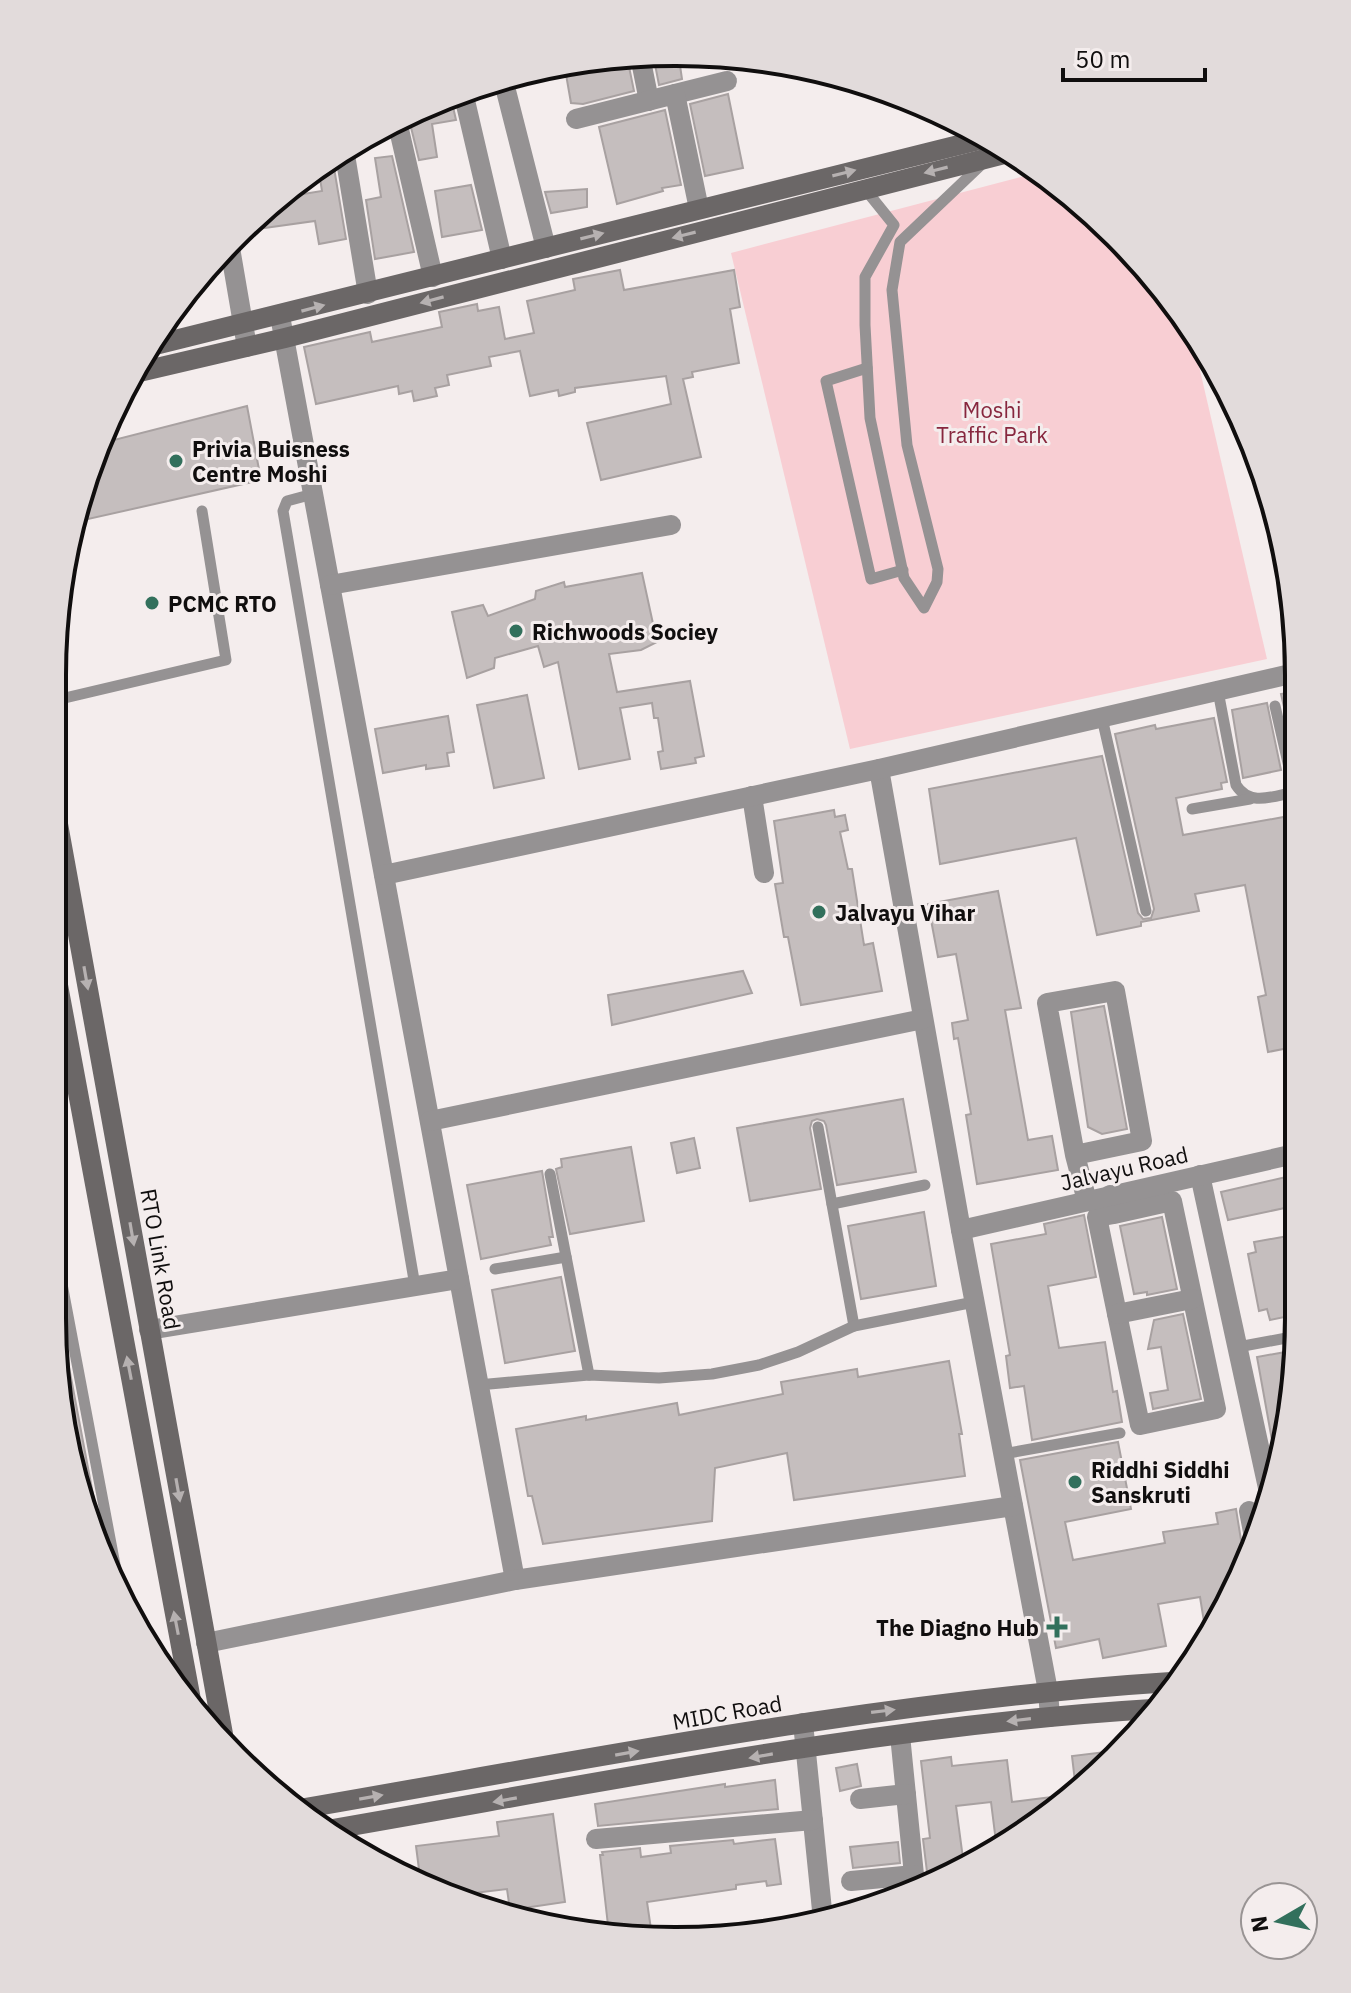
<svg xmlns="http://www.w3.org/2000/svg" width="1351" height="1993" font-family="'IBM Plex Sans',sans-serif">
  <rect width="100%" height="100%" fill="#f4eded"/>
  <polygon fill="#f8ced3" points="1040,172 1116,234 1189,323 1267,659 850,749 731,253"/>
  <g fill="#c5bebe" stroke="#a8a1a1" stroke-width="2">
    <polygon points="678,52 682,79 659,85 653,54"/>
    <polygon points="627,57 634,91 583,104 571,103 564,63"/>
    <polygon points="728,94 743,168 705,176 690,104"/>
    <polygon points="451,98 456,120 432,124 437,157 419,160 408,115 434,101"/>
    <polygon points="665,110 681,185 662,188 663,191 617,204 599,127"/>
    <polygon points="332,156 346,239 319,244 315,221 237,232 279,198 322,191 318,166"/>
    <polygon points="392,156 414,252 375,259 366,200 381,197 375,158"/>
    <polygon points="471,185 482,230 442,237 435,191"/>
    <polygon points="587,189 587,207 551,213 545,192"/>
    <polygon points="620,270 624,290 734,270 740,307 730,309 739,363 692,372 693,377 683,379 701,457 601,480 587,423 671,404 666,376 575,388 575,392 559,396 558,390 530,396 520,351 489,357 491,366 447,375 449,385 435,388 437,396 414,401 412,391 399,394 398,386 316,404 304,347 370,332 372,342 442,327 439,312 477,304 478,311 499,307 505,339 534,333 527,301 575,290 573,279"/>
    <polygon points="247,406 261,480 75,522 102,443"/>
    <polygon points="642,573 657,642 641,650 609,654 617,692 690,681 704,756 695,758 696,763 661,769 658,752 663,751 658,718 654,718 652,703 620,708 630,759 579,769 558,662 544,667 538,646 495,658 494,668 467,678 452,612 483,605 488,616 535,599 536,591 564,582 565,587"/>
    <polygon points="1299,691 1299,767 1298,767 1281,694"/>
    <polygon points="527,695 544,778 494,788 477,705"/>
    <polygon points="1267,703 1281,770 1243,778 1232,710"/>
    <polygon points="448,716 454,752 447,753 449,766 426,769 426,765 383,773 375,729"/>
    <polygon points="1214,718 1227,782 1221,783 1222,789 1176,798 1183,835 1289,816 1299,871 1299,1046 1268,1052 1258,997 1266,995 1245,885 1195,894 1199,911 1141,922 1141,926 1097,935 1076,838 940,864 929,789 1102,756 1138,913 1143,919 1151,918 1154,909 1115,734 1155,725 1156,729"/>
    <polygon points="834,810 835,817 845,815 848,830 840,832 848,869 852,869 864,945 873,943 882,991 801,1005 788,937 784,937 775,884 783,883 774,821"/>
    <polygon points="998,891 1021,1008 1005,1010 1028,1140 1052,1136 1058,1170 977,1184 966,1115 971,1114 958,1038 954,1039 952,1023 968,1020 956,954 938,957 928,904"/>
    <polygon points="743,971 752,993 612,1025 608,995"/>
    <polygon points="1104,1006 1127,1129 1102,1134 1088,1127 1071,1012"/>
    <polygon points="903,1099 916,1172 837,1185 826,1125 824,1121 817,1119 812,1121 810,1128 821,1189 750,1201 737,1128"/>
    <polygon points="694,1138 700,1168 677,1173 671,1143"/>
    <polygon points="631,1147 644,1221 570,1234 556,1169 562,1167 561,1159"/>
    <polygon points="542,1171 553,1237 549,1237 551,1245 481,1259 467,1185"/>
    <polygon points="1299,1174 1299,1205 1228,1220 1221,1192"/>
    <polygon points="924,1212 936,1286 861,1299 848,1226"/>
    <polygon points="1084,1215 1096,1277 1048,1286 1059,1348 1105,1342 1113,1392 1117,1391 1122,1422 1032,1440 1024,1386 1010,1388 1006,1356 1010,1355 991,1244 1046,1234 1044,1224"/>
    <polygon points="1162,1217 1177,1289 1147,1295 1147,1292 1134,1294 1120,1226"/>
    <polygon points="1299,1234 1299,1254 1293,1255 1299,1314 1270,1320 1267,1309 1259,1311 1248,1254 1256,1252 1254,1242"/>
    <polygon points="52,1277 105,1558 85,1517 52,1318"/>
    <polygon points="561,1277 575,1351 505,1363 492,1290"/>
    <polygon points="1183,1314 1201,1399 1153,1409 1150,1393 1168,1390 1161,1347 1148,1349 1154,1320"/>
    <polygon points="1291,1351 1294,1368 1287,1439 1277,1468 1257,1357"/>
    <polygon points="949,1361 962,1434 959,1434 965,1476 794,1500 787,1453 715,1468 712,1521 543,1544 532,1496 528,1496 516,1429 586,1416 586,1420 677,1403 679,1415 783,1394 781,1382 857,1369 858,1377"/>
    <polygon points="1118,1442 1131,1509 1065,1522 1073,1560 1165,1543 1163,1532 1218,1524 1216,1513 1236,1509 1241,1540 1250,1549 1234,1594 1206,1634 1200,1597 1158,1604 1166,1646 1103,1658 1099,1639 1056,1648 1020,1460"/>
    <polygon points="1122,1750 1117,1758 1076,1790 1072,1756"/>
    <polygon points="951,1757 952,1766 1007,1760 1012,1802 1068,1795 997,1850 991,1802 956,1806 964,1866 928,1880 923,1839 930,1838 921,1761"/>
    <polygon points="857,1764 861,1786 840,1791 836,1768"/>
    <polygon points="775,1780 778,1809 598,1826 595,1804 725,1784 725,1787"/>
    <polygon points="553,1814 565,1902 510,1910 507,1889 449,1896 437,1894 421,1885 416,1846 499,1836 497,1822"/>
    <polygon points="775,1839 781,1884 767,1886 766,1881 736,1885 736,1889 647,1902 652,1936 634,1940 609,1934 600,1855 603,1855 602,1852 640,1848 641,1857 671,1853 670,1846 733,1840 734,1844"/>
    <polygon points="898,1842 900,1863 853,1868 850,1847"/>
  </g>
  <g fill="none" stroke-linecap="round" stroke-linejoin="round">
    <g stroke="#959293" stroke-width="11">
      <polyline points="865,189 894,225 865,277 865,325 870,418 904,578 924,608 937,582 938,569 907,445 892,290 900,242 983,163"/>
      <polyline points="867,368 826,381 871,579 903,570"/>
      <polyline points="313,494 287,501 283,511 415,1286"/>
      <path d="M1218 691 1236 785C1250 807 1273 796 1295 792"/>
      <polyline points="52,701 226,660 202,511"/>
      <polyline points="1275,706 1299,811"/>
      <polyline points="1102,718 1146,911"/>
      <polyline points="1192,809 1250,799"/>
      <polyline points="818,1127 854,1326"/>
      <polyline points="550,1174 589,1375"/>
      <polyline points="832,1204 925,1185"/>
      <polyline points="52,1231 119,1586"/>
      <polyline points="495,1269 566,1257"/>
      <polyline points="1238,1347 1297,1336"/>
      <polyline points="478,1385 589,1375 659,1378 712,1374 759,1365 798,1352 854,1326 974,1302"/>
      <polyline points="1003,1454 1120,1433"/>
    </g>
    <g stroke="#959293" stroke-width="20">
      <polyline points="640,56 649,101"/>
      <polyline points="503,79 546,248"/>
      <polyline points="463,92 502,259"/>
      <polyline points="675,94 727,81"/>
      <polyline points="576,119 675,94 699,209"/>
      <polyline points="397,121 433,277"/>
      <polyline points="344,149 368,294"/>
      <polyline points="229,242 247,347"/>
      <polyline points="280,316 515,1580"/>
      <polyline points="330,585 671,525"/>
      <polyline points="879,769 961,1230 1048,1691 1050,1717"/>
      <polyline points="752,796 764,873"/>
      <polyline points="384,875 879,769 1299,672"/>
      <polyline points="430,1121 923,1019"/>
      <polyline points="1075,1155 1047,1003 1115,991 1142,1141 1075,1155 1087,1201"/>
      <polyline points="1200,1175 1268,1488"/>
      <polyline points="1110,1195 1114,1214 1172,1201 1216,1409 1140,1425 1097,1217 1114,1214"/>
      <polyline points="961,1230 1299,1153"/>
      <polyline points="1117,1314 1192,1299"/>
      <polyline points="149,1330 459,1279"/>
      <polyline points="1249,1511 1254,1537"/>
      <polyline points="206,1643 515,1580 1013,1506"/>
      <polyline points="803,1723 823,1920"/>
      <polyline points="900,1735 915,1885"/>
      <polyline points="860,1799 906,1794"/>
      <polyline points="596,1839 813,1820"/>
      <polyline points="851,1881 914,1875"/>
    </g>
    <g stroke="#6b6767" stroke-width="20">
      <polyline points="155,345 987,138"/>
      <polyline points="135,373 285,338 1012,152"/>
      <polyline points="52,791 223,1734"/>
      <polyline points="52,953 191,1700"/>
      <path d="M294 1810C585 1760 876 1701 1171 1682"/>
      <path d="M327 1830C600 1783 875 1726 1152 1709"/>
    </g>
  </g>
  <defs><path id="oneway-solid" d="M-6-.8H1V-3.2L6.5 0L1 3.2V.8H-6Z" transform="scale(2)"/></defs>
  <g fill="#b6b1b1">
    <use href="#oneway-solid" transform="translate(936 170) rotate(166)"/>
    <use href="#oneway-solid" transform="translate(844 173) rotate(-14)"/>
    <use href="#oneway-solid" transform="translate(684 235) rotate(166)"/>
    <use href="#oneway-solid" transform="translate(592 236) rotate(-14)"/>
    <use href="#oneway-solid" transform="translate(432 300) rotate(165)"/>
    <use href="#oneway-solid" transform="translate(313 308) rotate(-15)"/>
    <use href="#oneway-solid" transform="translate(86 978) rotate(80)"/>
    <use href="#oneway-solid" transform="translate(132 1234) rotate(80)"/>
    <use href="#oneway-solid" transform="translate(129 1368) rotate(-101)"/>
    <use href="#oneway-solid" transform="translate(178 1490) rotate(80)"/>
    <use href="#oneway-solid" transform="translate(176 1623) rotate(-101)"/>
    <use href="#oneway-solid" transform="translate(883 1711) rotate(-7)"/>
    <use href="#oneway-solid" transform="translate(1019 1720) rotate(173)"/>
    <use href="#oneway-solid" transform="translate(627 1753) rotate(-10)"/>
    <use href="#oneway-solid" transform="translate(761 1756) rotate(170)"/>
    <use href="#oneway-solid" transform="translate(371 1797) rotate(-10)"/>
    <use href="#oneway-solid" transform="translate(505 1800) rotate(170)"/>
  </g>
  <g fill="#32705c" stroke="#f4eded" stroke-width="3">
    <circle cx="176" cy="461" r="8"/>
    <circle cx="152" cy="603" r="8"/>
    <circle cx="516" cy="631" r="8"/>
    <circle cx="819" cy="912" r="8"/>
    <circle cx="1075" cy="1482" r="8"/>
    <path d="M1053 1615h8v8h8v8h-8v8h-8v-8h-8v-8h8z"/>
  </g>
  <g text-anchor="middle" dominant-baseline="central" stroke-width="6" stroke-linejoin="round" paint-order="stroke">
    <g font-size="22" fill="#87273e" stroke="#f4eded">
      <text x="992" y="409">Moshi<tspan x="992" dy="25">Traffic Park</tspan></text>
    </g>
    <g font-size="22" font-weight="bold" fill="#100e0e" stroke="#f4eded" text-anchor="start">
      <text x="192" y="448">Privia Buisness<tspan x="192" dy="25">Centre Moshi</tspan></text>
      <text x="168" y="603">PCMC RTO</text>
      <text x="532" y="631">Richwoods Sociey</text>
      <text x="835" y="912">Jalvayu Vihar</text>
      <text x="1091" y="1469">Riddhi Siddhi<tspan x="1091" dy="25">Sanskruti</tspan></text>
      <text x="1039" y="1627" text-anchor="end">The Diagno Hub</text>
    </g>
    <g font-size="22" fill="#100e0e" stroke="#f4eded">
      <text transform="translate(1124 1168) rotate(-13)">Jalvayu Road</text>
      <text transform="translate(161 1259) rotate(80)">RTO Link Road</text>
      <text transform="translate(727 1712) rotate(-10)">MIDC Road</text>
    </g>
  </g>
  <path d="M0 0H1351V1993H0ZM675 66H676A609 609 0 0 1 1285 675V1318A609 609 0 0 1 676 1927H675A609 609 0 0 1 66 1318V675A609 609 0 0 1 675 66Z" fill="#e2dbdb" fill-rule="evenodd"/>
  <path fill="none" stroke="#100e0e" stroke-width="4" d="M675 66H676A609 609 0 0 1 1285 675V1318A609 609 0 0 1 676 1927H675A609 609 0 0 1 66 1318V675A609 609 0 0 1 675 66Z"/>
  <g transform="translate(1279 1921) rotate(261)"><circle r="38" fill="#f4eded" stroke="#999494" stroke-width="2"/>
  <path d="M0-6L14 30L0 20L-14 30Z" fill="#32705c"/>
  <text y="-12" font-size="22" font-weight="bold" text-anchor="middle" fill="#100e0e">N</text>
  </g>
  <path d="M1063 68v12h142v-12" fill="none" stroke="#100e0e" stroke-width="4"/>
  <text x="1075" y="68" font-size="24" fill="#100e0e" stroke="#f4eded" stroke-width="6" paint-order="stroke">50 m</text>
</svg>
